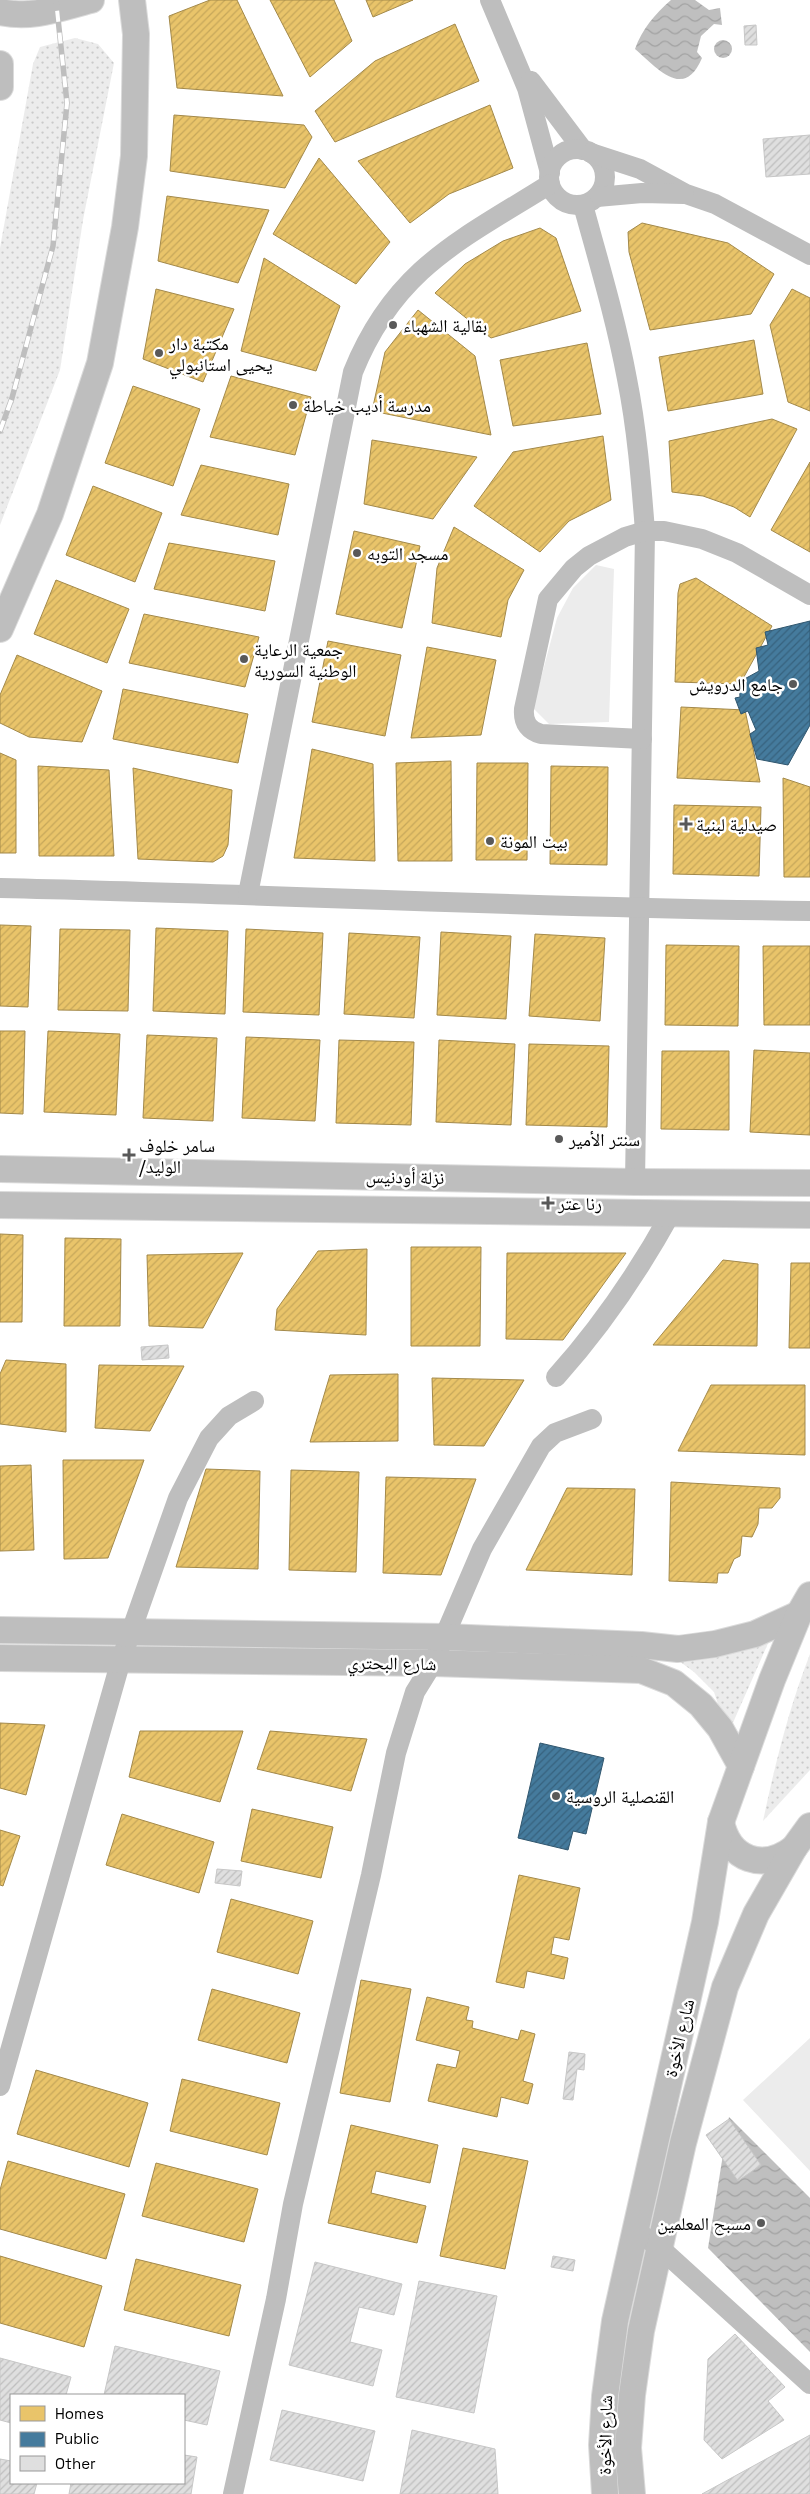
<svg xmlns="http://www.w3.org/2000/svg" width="810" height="2494" font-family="'Space Grotesk','Noto Naskh Arabic',sans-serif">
  <defs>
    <pattern id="grass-dots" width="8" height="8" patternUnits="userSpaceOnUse" patternTransform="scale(1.25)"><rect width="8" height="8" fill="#ececec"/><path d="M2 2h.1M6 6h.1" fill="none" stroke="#c9c9c9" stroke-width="1.8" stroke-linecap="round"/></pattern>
    <pattern id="water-waves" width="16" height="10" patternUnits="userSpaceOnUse" patternTransform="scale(1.25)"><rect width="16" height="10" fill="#bfbfbf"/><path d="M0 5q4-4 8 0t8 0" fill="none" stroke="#a2a2a2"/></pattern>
    <pattern id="homes-hatch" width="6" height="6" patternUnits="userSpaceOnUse" patternTransform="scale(1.25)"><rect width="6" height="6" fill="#e9c46a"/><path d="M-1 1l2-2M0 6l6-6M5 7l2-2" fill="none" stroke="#c6a75a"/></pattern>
    <pattern id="public-hatch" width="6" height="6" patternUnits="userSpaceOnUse" patternTransform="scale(1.25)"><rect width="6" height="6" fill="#457b9d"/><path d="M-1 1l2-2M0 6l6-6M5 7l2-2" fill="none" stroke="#37627e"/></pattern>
    <pattern id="building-hatch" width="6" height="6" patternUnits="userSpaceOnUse" patternTransform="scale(1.25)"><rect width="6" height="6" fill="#dfdfdf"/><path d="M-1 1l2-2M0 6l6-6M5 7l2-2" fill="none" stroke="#bebebe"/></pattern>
  </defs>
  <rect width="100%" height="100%" fill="#fff"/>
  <g fill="url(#grass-dots)">
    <polygon points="75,38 98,44 114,63 83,220 60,370 0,525 0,248 33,64 40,47"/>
    <polygon points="770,1639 728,1734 714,1692 694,1672 668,1653"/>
    <path d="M810 1654V1770L763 1821C775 1764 789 1708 810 1654Z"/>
  </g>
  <g fill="#ececec">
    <polygon points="596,565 614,569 609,722 549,724 533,708 557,618 573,588"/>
    <polygon points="810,2038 810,2171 743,2100"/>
  </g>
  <g fill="url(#water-waves)">
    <path d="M671 0H695L709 10 720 8 722 25 714 24 701 36 697 52 702 58C684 101 657 68 635 49 642 29 655 14 671 0Z"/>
    <circle cx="723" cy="49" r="9"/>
    <polygon points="729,2117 810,2198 810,2352 708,2248"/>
  </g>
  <g fill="url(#homes-hatch)" stroke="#a3894a">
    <polygon points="210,0 237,0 283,96 177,88 169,16"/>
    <polygon points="270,0 334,0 352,41 310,77"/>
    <polygon points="366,0 413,0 373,17"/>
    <polygon points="455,24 479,81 335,142 315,111 375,61"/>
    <polygon points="490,105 513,168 449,194 410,223 358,161"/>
    <polygon points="174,115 304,125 312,137 285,188 170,171"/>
    <polygon points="319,158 390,242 356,284 273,234"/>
    <polygon points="167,196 269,210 238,283 158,261"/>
    <polygon points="642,223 728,243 774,274 751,314 650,330 629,252 628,232"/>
    <polygon points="540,228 556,238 581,311 491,338 435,293 465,264 503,241"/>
    <polygon points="264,258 340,306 316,371 241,351"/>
    <polygon points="156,289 234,309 203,382 143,359"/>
    <polygon points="792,289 810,298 810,411 788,402 770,325"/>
    <polygon points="418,310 475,356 491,435 372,411 385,352"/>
    <polygon points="754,340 763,394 668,411 659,357"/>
    <polygon points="587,343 601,414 513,426 500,360"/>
    <polygon points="231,376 311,397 295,455 210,437"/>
    <polygon points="133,386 200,409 173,486 105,463"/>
    <polygon points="772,419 797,429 750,517 734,507 703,496 672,492 669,441"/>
    <polygon points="603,436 611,500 569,521 540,552 474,506 513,452"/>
    <polygon points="372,440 477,457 433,519 364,504"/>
    <polygon points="810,462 810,552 771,530"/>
    <polygon points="201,465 289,484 278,535 181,515"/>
    <polygon points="93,486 162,513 135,582 66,555"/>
    <polygon points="454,527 524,570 508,600 501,637 432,623 437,568"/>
    <polygon points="354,531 420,546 402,628 336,614"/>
    <polygon points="169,543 275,561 265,611 154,589"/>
    <polygon points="696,578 772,626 740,684 675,682 678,593 680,584"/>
    <polygon points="56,580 129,609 107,663 34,634"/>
    <polygon points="144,614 259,637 245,687 129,663"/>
    <polygon points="328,641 401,655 385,736 312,722"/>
    <polygon points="427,647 496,660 481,735 411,738"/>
    <polygon points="17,655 102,691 82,742 29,737 0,723 0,695"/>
    <polygon points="123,689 248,714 238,763 113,739"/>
    <polygon points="681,707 745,710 760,782 677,778"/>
    <polygon points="312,749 373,764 375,861 294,858"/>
    <polygon points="0,753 16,760 16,853 0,853"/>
    <polygon points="451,761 452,861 398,861 396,763"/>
    <polygon points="477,763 528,763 527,860 476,860"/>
    <polygon points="38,766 109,770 114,856 39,856"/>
    <polygon points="551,766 608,767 607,865 550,864"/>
    <polygon points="133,768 232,790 228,845 223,856 213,862 138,859"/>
    <polygon points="783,778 810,787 810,877 784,877"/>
    <polygon points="674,805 761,807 759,876 673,874"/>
    <polygon points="0,925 31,926 28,1007 0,1006"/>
    <polygon points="156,928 228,931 225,1014 153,1011"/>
    <polygon points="60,929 130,930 128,1011 58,1010"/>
    <polygon points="246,929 323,933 319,1015 243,1012"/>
    <polygon points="441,932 511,936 506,1019 437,1015"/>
    <polygon points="349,933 420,937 414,1018 344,1014"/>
    <polygon points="535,934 605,938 600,1021 529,1016"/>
    <polygon points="666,945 739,946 738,1026 665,1025"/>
    <polygon points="763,946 810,946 810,1025 764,1025"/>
    <polygon points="0,1031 25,1031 23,1114 0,1113"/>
    <polygon points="48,1031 120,1034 116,1115 44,1112"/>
    <polygon points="147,1035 217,1038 213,1121 143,1118"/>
    <polygon points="246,1037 320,1040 315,1121 242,1118"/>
    <polygon points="339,1040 414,1042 411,1125 336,1123"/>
    <polygon points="439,1040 515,1044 511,1125 436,1122"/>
    <polygon points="529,1044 609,1046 607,1127 526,1125"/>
    <polygon points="754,1050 810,1053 810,1135 750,1132"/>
    <polygon points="662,1051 729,1051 729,1130 661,1129"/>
    <polygon points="0,1234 23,1235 22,1322 0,1322"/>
    <polygon points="65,1238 121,1239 120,1326 64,1326"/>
    <polygon points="411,1247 481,1247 480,1346 411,1346"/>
    <polygon points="367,1249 366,1335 275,1330 277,1309 318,1251"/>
    <polygon points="243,1253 203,1328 149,1326 147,1255"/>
    <polygon points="507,1253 626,1253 563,1340 506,1339"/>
    <polygon points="723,1260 758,1264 757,1346 653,1345"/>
    <polygon points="791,1263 810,1263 810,1348 789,1348"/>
    <polygon points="6,1360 66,1364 66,1432 0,1424 0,1374"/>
    <polygon points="99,1365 184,1366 150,1431 95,1428"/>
    <polygon points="398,1374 398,1441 310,1442 330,1375"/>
    <polygon points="432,1378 524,1380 484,1446 434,1445"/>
    <polygon points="711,1385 805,1385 805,1455 678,1451"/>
    <polygon points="63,1460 144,1460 108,1558 64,1559"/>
    <polygon points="31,1465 34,1550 0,1551 0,1466"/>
    <polygon points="206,1469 260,1471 258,1569 176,1567"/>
    <polygon points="291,1470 359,1472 356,1572 289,1570"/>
    <polygon points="386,1477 476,1479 441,1575 383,1573"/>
    <polygon points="671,1482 780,1488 780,1498 772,1508 759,1508 758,1524 752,1537 742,1536 740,1556 734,1559 728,1573 718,1573 717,1583 669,1581"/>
    <polygon points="567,1488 635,1489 632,1575 526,1570"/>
    <polygon points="0,1723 45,1725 26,1795 0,1788"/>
    <polygon points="140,1731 243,1731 220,1802 129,1777"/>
    <polygon points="270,1731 367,1739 351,1791 257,1769"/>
    <polygon points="252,1809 333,1827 321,1878 241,1861"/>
    <polygon points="122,1814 214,1842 199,1893 106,1865"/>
    <polygon points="0,1830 20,1836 3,1886 0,1885"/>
    <polygon points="519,1875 580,1888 569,1940 554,1937 551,1954 568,1958 564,1979 527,1971 524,1988 496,1982"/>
    <polygon points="231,1899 313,1921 298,1974 217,1952"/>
    <polygon points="361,1980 411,1989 390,2102 340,2093"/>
    <polygon points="212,1989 300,2013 287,2063 198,2040"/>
    <polygon points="427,1997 469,2007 466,2020 473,2021 472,2028 518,2040 521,2030 535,2034 523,2081 533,2084 528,2104 501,2097 497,2117 428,2101 437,2064 456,2068 460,2051 416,2040"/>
    <polygon points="36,2070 148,2103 129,2167 17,2134"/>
    <polygon points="182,2079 280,2103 267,2155 170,2131"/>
    <polygon points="351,2125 438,2145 430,2183 376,2171 371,2193 426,2206 417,2243 328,2223"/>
    <polygon points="463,2148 528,2161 505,2269 440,2256"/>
    <polygon points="8,2161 125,2194 106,2259 0,2229 0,2190"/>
    <polygon points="156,2163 258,2189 244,2242 142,2216"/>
    <polygon points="0,2256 102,2286 84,2347 0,2323"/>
    <polygon points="136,2259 241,2285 229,2336 124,2310"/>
  </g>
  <g fill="url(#public-hatch)" stroke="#30566e">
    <polygon points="810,621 810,725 788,765 757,759 750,734 756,730 748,711 741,714 735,698 740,697 739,682 759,671 756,648 768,645 765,632"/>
    <polygon points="540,1743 604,1758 586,1834 573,1831 568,1850 518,1838"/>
  </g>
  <g fill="url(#building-hatch)" stroke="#c7c7c7">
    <polygon points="756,25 757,45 745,45 744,26"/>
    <polygon points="810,135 810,174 766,177 763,139"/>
    <polygon points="168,1345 169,1358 142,1360 141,1347"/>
    <polygon points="217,1869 242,1871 240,1886 215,1883"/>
    <polygon points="569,2052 585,2054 584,2070 577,2069 573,2100 563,2099"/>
    <polygon points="729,2119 761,2165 738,2181 706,2135"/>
    <polygon points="553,2256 575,2260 573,2271 551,2267"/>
    <polygon points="315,2262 402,2284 394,2315 359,2307 350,2342 382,2350 373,2386 289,2365"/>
    <polygon points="419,2281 497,2296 474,2413 396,2397"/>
    <polygon points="735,2334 785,2387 768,2401 784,2420 722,2459 704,2440 708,2359"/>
    <polygon points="115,2346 220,2371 207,2425 184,2420 184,2395 104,2395"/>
    <polygon points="0,2358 71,2377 66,2395 11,2395 11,2423 0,2420"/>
    <polygon points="282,2410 375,2431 363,2481 270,2460"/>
    <polygon points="412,2430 495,2449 498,2494 400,2494"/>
    <polygon points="810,2435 810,2494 702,2494"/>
    <polygon points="184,2455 197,2457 191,2494 69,2494 71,2483 184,2483"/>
    <polygon points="0,2459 11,2461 11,2483 37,2483 34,2494 0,2494"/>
  </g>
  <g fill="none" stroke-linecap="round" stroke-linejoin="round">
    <g stroke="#dbdbdb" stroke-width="28">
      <g id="major">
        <path d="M0 12C33 19 59 8 91 0"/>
        <polyline points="0,64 0,87"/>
        <polyline points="0,629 50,514 100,363 125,227 134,156 136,34 132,0"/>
        <polyline points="0,1169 635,1182 810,1183"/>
        <polyline points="0,1205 810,1215"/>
        <polyline points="0,1630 445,1637 641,1645 678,1649 715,1644 755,1634 799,1614"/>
        <polyline points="0,1658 433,1663 641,1670 674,1683 701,1705 720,1728 741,1766"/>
        <path d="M721 1822C729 1860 763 1872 794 1848"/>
        <polyline points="605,2494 602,2445 605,2396 615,2321 705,1922 721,1822 772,1680 799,1614 810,1595"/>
        <polyline points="632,2494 628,2448 632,2395 641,2331 683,2143 725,1987 756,1914 794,1848 810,1826"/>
      </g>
    </g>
    <g stroke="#bebebe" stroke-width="20">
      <polyline points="490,0 527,88 550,173"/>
      <polyline points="531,81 583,150"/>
      <circle cx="577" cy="177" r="28"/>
      <polyline points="591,153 640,169 686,194 715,204 810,255"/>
      <polyline points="597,197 642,193 684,194"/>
      <path d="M583 205C599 263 616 320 627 379 637 429 641 480 645 531L635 1182"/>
      <path d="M642 739 541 734C528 730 523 722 524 709L548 599 574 568 589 556 625 537 645 531H664L702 539 737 553 810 595"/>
      <path d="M0 888C270 894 540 908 810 911"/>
      <path d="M248 894 353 372C395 268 461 240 550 184"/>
      <path d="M556 1377C600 1328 639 1271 671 1213"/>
      <polyline points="0,2086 121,1660 178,1498 209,1438 229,1416 254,1401"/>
      <polyline points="636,2231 659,2247 810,2384"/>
      <polyline points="233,2494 276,2299 293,2204 371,1875 396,1753 415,1692 433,1663 482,1549 541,1446 555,1433 592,1419"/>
    </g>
    <use href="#major" stroke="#bebebe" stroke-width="26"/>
    <g stroke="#bebebe" stroke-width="5.5">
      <polyline id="rail" points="0,431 12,398 53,246 67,103 56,0"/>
    </g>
    <use href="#rail" stroke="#fff" stroke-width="4" stroke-dasharray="11" stroke-linecap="butt"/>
  </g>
  <g fill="#595959" stroke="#fff" stroke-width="2">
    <circle cx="393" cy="325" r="5"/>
    <circle cx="159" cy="353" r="5"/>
    <circle cx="293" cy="405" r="5"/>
    <circle cx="357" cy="553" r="5"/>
    <circle cx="244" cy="659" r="5"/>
    <circle cx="793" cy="684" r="5"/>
    <path d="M683.5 816.5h5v5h5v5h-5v5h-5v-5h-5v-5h5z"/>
    <circle cx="490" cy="841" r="5"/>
    <circle cx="559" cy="1139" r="5"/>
    <path d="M126.5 1147.5h5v5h5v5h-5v5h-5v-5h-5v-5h5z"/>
    <path d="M545.5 1195.5h5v5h5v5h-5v5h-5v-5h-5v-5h5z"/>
    <circle cx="556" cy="1796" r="5"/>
    <circle cx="761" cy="2223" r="5"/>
  </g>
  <g text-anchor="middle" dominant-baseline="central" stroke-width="5" stroke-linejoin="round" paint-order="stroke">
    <g font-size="18" fill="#000" stroke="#fff" text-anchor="start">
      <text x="403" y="325">بقالية الشهباء</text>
      <text x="169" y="343">مكتبة دار<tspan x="169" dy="21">يحيى استانبولي</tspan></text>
      <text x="303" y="405">مدرسة أديب خياطة</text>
      <text x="367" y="553">مسجد التوبه</text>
      <text x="254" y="649">جمعية الرعاية<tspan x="254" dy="21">الوطنية السورية</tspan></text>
      <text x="783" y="684" text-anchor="end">جامع الدرويش</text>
      <text x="696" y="824">صيدلية لبنية</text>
      <text x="500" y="841">بيت المونة</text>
      <text x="569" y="1139">سنتر الأمير</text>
      <text x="139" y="1145">سامر خلوف<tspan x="139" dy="21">/الوليد</tspan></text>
      <text x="558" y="1203">رنا عتر</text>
      <text x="566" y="1796">القنصلية الروسية</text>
      <text x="751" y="2223" text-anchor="end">مسبح المعلمين</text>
    </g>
    <g font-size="18" fill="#000" stroke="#fff">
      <text transform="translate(405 1177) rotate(1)">نزلة أودنيس</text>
      <text transform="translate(392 1663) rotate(1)">شارع البحتري</text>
      <text transform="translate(679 2038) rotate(-77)">شارع الأخوة</text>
      <text transform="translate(605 2435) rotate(-89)">شارع الأخوة</text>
    </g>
  </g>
  <rect x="10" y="2394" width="175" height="90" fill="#ffffff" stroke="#999999"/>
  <rect x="20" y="2406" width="25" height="15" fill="#e9c46a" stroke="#999999"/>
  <text x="55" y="2419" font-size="15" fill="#000000">Homes</text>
  <rect x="20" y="2432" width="25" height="15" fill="#457b9d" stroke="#999999"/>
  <text x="55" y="2444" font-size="15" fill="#000000">Public</text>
  <rect x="20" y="2456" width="25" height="15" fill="#dfdfdf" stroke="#999999"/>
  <text x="55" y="2469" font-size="15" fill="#000000">Other</text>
</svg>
